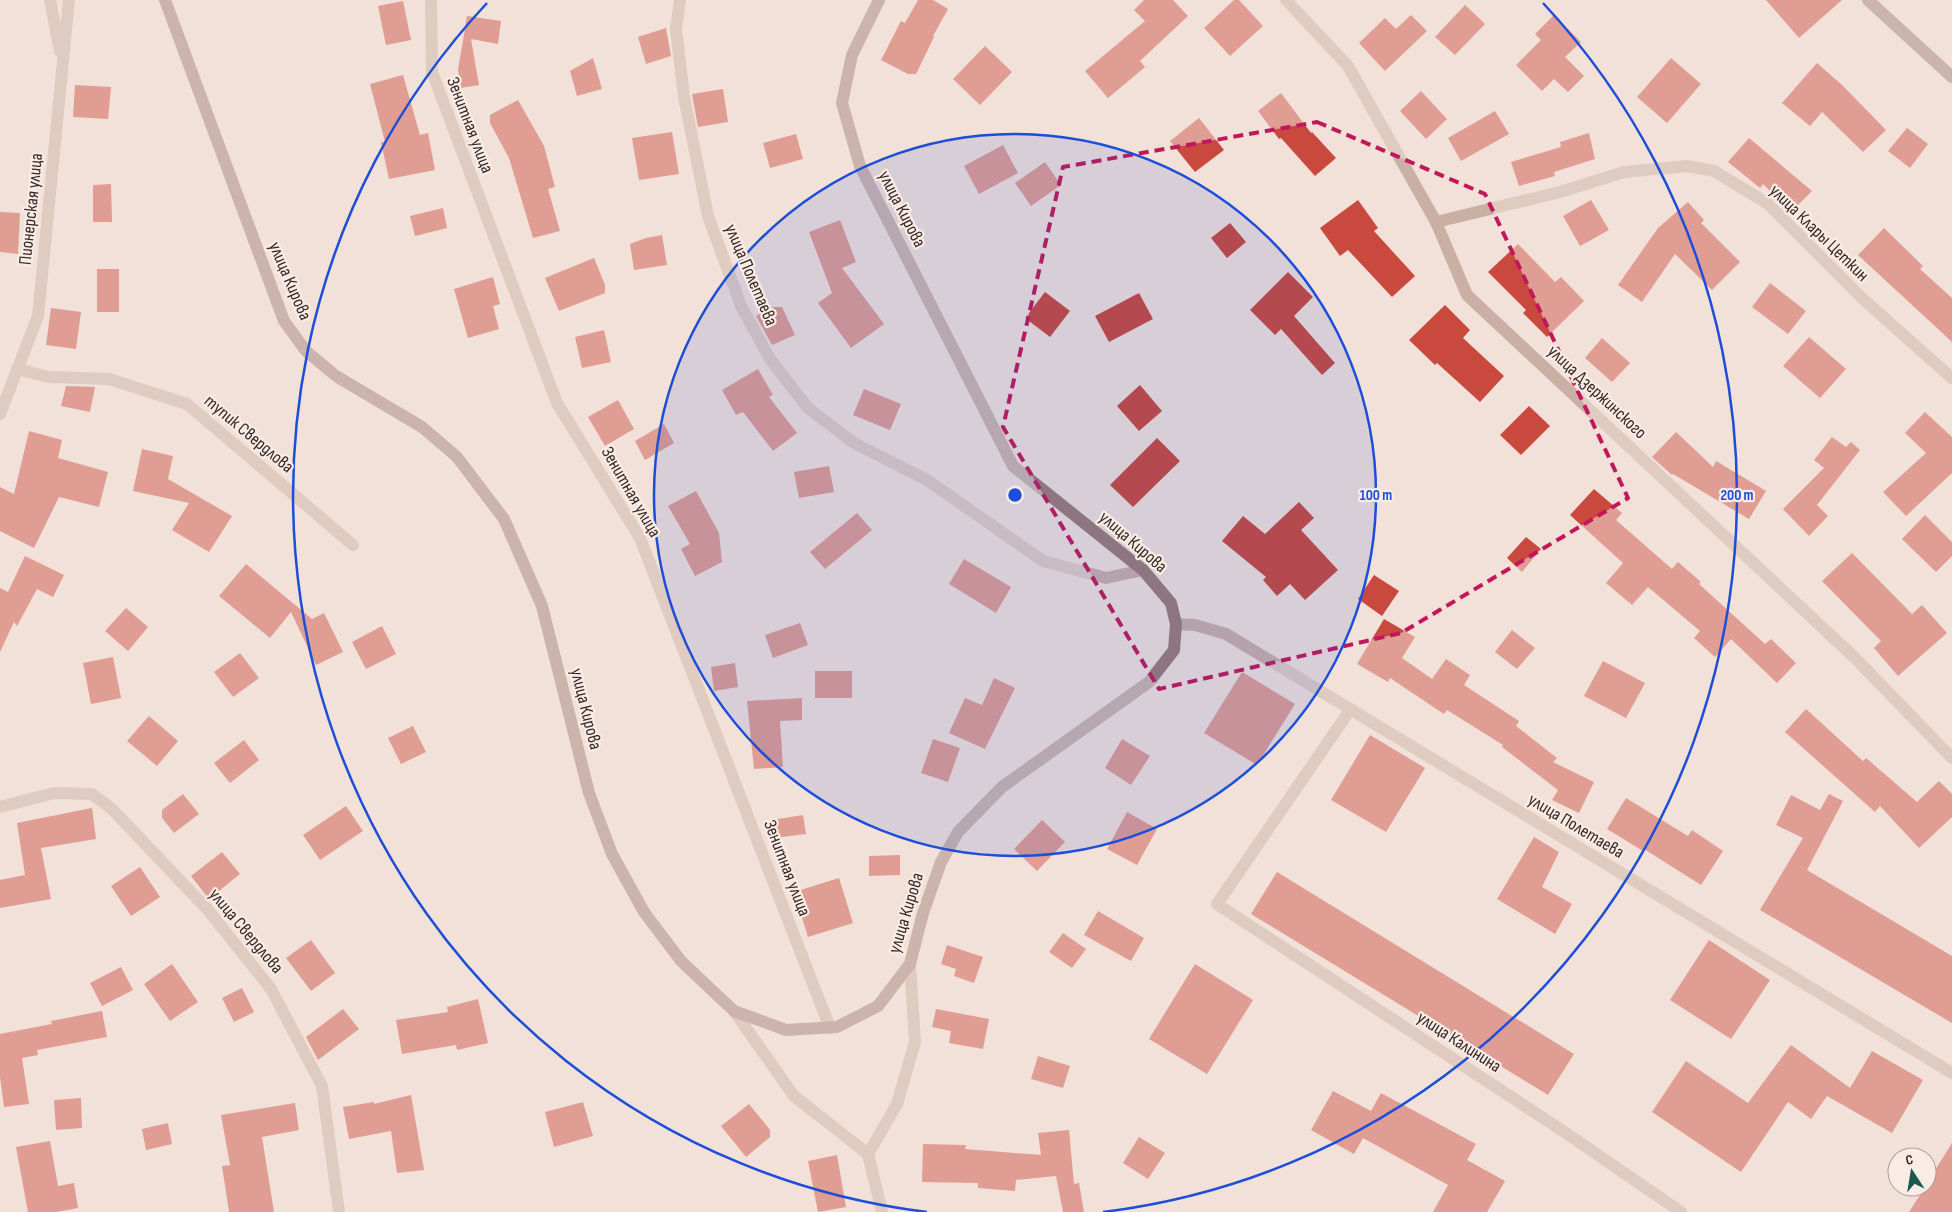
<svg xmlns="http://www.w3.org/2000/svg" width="1952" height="1212" font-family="'Sofia Sans Condensed',sans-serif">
  <rect width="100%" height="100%" fill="#f2e1d8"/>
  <g fill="#c9493e">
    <polygon points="918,0 933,0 948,9 933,36 934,37 916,74 908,74 881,60 901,21 905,23"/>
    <polygon points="1144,0 1173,0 1188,16 1140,61 1145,67 1108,98 1085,71 1145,21 1134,10"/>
    <polygon points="1234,0 1239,0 1263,26 1230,56 1204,28"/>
    <polygon points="1766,0 1842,0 1799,38"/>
    <polygon points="403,1 411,40 386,45 378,6"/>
    <polygon points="1465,5 1485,24 1455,55 1435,37"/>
    <polygon points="1411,15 1427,31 1385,71 1359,43 1385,18 1396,29"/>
    <polygon points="1554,15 1581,42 1565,57 1584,76 1568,92 1554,79 1542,91 1516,65 1541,40 1535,34"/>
    <polygon points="467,16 501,21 498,44 471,39 479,85 461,88 458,70"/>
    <polygon points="666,28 671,56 646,64 638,37"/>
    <polygon points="985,46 1012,72 980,105 953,79"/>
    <polygon points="593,58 602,89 577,96 570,71"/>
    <polygon points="1671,58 1701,84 1667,123 1637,97"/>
    <polygon points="1817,63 1843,86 1886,130 1863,152 1822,112 1810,126 1782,103"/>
    <polygon points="403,75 420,135 428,133 435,170 389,179 381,142 385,142 370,84"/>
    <polygon points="75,85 111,87 108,119 73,117"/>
    <polygon points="723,89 728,122 698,127 692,94"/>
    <polygon points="1421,91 1447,119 1426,139 1400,111"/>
    <polygon points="1281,93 1311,133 1312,132 1336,158 1315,176 1281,138 1279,139 1258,111"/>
    <polygon points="518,100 544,146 555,187 548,189 560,231 533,238 509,158 490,123 490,115"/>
    <polygon points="1495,111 1509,134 1461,161 1448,138"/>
    <polygon points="1199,118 1224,150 1195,172 1170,141"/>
    <polygon points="1907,128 1928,144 1910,168 1888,151"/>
    <polygon points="672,132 679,174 639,180 632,138"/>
    <polygon points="1589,133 1595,159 1554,172 1555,176 1519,186 1511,162 1561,147 1560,142"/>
    <polygon points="796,134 803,159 770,168 763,143"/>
    <polygon points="1749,138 1812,191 1791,212 1763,184 1760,188 1728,162"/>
    <polygon points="1003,145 1018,173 979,194 964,166"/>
    <polygon points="1045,162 1061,185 1031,206 1015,183"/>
    <polygon points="111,184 112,222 93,222 93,185"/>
    <polygon points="1358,200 1378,228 1374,231 1415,276 1392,297 1348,250 1340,256 1320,228"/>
    <polygon points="1591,200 1609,230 1580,246 1563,216"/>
    <polygon points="1688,202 1704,220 1701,223 1740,262 1712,290 1675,254 1642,302 1618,285 1658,228"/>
    <polygon points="443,208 447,228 415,236 410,216"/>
    <polygon points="0,212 20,213 18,254 0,252"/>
    <polygon points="840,220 856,262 842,268 884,324 851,348 818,303 832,293 809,232"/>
    <polygon points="1230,223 1246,242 1227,258 1211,238"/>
    <polygon points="1884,228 1923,266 1920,269 1952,298 1952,342 1858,255"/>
    <polygon points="662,235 667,265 634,270 630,244 646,238"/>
    <polygon points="1518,244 1555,282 1561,277 1584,301 1547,337 1523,313 1526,310 1488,272"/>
    <polygon points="594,258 605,285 605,293 559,311 545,278"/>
    <rect x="97" y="269" width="22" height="43"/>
    <polygon points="1288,272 1313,297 1294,316 1335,363 1322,375 1281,329 1275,335 1250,310"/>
    <polygon points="493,277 500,304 493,306 499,329 468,338 454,289"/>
    <polygon points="1770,283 1806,311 1788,334 1752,307"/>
    <polygon points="1045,292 1070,311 1050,337 1025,318"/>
    <polygon points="1139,293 1153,319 1109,342 1095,316"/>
    <polygon points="1445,305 1470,330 1463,338 1504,376 1480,402 1437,363 1435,365 1409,340"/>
    <polygon points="774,307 782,307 795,335 772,345 756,316"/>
    <polygon points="51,308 81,312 76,349 46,345"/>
    <polygon points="604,330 611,362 582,368 575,337"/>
    <polygon points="1809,337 1846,369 1820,398 1783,366"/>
    <polygon points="1602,338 1630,363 1612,382 1585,358"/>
    <polygon points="758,369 773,395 769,397 797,433 773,451 743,412 736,415 722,390"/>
    <polygon points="1140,385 1162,411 1139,431 1117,406"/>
    <polygon points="66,386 95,387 90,412 61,406"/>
    <polygon points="864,389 901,404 890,430 853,415"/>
    <polygon points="618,400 634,429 605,446 588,417"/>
    <polygon points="1529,406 1550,426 1521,455 1500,435"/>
    <polygon points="1925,412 1952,437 1952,473 1906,516 1883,492 1926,453 1905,433"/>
    <polygon points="664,424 674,443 645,460 635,441"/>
    <polygon points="29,431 62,440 58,458 108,472 99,507 59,497 34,548 0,531 0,487 14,494"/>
    <polygon points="1676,432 1713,467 1716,461 1766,491 1749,519 1673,474 1672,475 1652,457"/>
    <polygon points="1832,437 1846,447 1851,442 1860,450 1817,505 1828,516 1809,536 1783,509 1824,468 1814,460"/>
    <polygon points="1157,438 1180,461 1133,507 1110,485"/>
    <polygon points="142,449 173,456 168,479 232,516 209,552 172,530 189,503 133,491"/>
    <polygon points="829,466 834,492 799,498 794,472"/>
    <polygon points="1594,489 1622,513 1616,520 1672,569 1678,562 1701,582 1699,584 1765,644 1771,639 1796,663 1777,683 1731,639 1715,657 1694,638 1700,631 1648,587 1632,605 1606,583 1623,563 1570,515"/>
    <polygon points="696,491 719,533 722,562 695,576 681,549 690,544 668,506"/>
    <polygon points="1299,502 1314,518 1301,530 1338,570 1305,600 1290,584 1277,596 1263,580 1266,577 1222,541 1243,516 1265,534"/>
    <polygon points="857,513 872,530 825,569 810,552"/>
    <polygon points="1925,515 1952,542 1952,556 1936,572 1902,539"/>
    <polygon points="1526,537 1541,549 1522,572 1507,558"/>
    <polygon points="1852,553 1912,614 1922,605 1947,633 1898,676 1874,648 1881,641 1822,581"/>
    <polygon points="25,556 64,575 53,597 37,589 17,626 14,622 0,652 0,588 8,592"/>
    <polygon points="964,559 1011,587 996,613 949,584"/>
    <polygon points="246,564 312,619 324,613 343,652 316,665 291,612 270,638 219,596"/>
    <polygon points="1374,575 1399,591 1382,616 1358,599"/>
    <polygon points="126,608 148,627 128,651 105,631"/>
    <polygon points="1384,619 1415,637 1402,658 1432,679 1446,659 1470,675 1464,685 1519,721 1516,726 1557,758 1553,762 1594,782 1579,813 1552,800 1558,790 1502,747 1503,745 1447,710 1444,714 1390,678 1388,682 1357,664"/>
    <polygon points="800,623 808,645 773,658 765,635"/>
    <polygon points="382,626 396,654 366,669 352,642"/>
    <polygon points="1512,630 1535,648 1517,669 1495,652"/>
    <polygon points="240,653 259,678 233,697 214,672"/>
    <polygon points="113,657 121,698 91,704 83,663"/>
    <polygon points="1603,661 1645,683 1626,718 1584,696"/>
    <polygon points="735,663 738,687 714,691 711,667"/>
    <rect x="815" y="671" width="37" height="27"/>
    <polygon points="1242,672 1295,704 1257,765 1204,733"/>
    <polygon points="994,678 1015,688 985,749 949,733 965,698 982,705"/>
    <polygon points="802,698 802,720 780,721 783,767 754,769 747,701"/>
    <polygon points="1806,709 1863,761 1866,758 1917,802 1939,781 1952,794 1952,817 1919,848 1880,806 1875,812 1785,732"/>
    <polygon points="149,716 178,741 157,766 127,741"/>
    <polygon points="413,726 426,752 401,764 388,738"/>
    <polygon points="1370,735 1425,768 1386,832 1331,800"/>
    <polygon points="933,739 960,748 948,782 921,773"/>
    <polygon points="1122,739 1150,756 1131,785 1105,768"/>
    <polygon points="244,740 259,760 230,783 214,763"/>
    <polygon points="183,794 199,814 174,833 162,818 162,810"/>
    <polygon points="1829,794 1843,801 1807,870 1952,956 1952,1023 1760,910 1803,838 1776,825 1791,795 1820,810"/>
    <polygon points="1626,798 1688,836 1692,830 1723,851 1701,885 1644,849 1643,851 1607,829"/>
    <polygon points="346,806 363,831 320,860 303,835"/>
    <polygon points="92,808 96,839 41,848 51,899 0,908 0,880 25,875 17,823"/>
    <polygon points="1127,812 1157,829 1137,865 1107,849"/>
    <polygon points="803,815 806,834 774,838 771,820"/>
    <polygon points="1042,820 1065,842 1037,871 1014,849"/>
    <polygon points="1534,837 1559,852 1542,887 1572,904 1555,934 1497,899"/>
    <polygon points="222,852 240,874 209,899 191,876"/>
    <polygon points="900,855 900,875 869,876 869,856"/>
    <polygon points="140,867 160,897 131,916 111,886"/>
    <polygon points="1277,872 1574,1054 1548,1095 1251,914"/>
    <polygon points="839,878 853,923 808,937 794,892"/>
    <polygon points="1098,911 1144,938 1131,961 1084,935"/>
    <polygon points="1063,933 1086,949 1072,968 1049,952"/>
    <polygon points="311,940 335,973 311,991 286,958"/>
    <polygon points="1709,940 1770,980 1731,1039 1670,1000"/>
    <polygon points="947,945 983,957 974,983 954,976 956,969 941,964"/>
    <polygon points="172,964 198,1002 170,1021 144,984"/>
    <polygon points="1195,964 1253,1000 1207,1074 1149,1039"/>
    <polygon points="121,967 133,990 102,1006 90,983"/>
    <polygon points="242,988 254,1012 234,1022 222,998"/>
    <polygon points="478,999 488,1043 457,1050 456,1045 402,1054 396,1020 448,1012 447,1007"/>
    <polygon points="343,1009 359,1029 318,1060 306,1037"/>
    <polygon points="936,1009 989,1019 983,1049 949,1043 951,1031 932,1027"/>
    <polygon points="102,1011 107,1037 37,1050 38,1055 22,1058 29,1104 4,1107 0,1077 0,1034 52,1024 51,1021"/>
    <polygon points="1791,1045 1850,1088 1872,1051 1923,1080 1892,1133 1827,1096 1811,1119 1788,1102 1741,1172 1652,1112 1686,1061 1748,1103"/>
    <polygon points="1038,1056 1070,1066 1063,1088 1031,1079"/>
    <polygon points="1333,1091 1371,1111 1381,1093 1476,1144 1467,1160 1505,1181 1487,1212 1433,1212 1448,1185 1363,1138 1354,1154 1311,1130"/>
    <polygon points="411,1095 424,1170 397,1173 391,1131 349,1139 343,1107 374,1102 374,1104"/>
    <polygon points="81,1098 82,1128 56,1130 54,1100"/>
    <polygon points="583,1102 593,1136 554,1147 545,1112"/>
    <polygon points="295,1103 299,1130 262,1137 274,1212 229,1212 222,1166 230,1165 221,1115"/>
    <polygon points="749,1104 770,1130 770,1137 746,1157 721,1126"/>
    <polygon points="168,1123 172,1144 146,1150 142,1129"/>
    <polygon points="1069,1130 1074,1184 1079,1183 1084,1212 1063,1212 1056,1176 1016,1180 1015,1191 978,1188 978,1183 922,1182 923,1144 966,1145 965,1149 1041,1155 1038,1133"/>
    <polygon points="1139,1137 1165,1153 1148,1179 1123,1163"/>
    <polygon points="50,1141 58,1186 74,1183 78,1208 56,1212 28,1212 16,1147"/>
    <polygon points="1952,1143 1952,1212 1909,1212 1925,1187 1927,1187 1927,1183"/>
    <polygon points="837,1155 846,1207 818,1212 808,1161"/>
  </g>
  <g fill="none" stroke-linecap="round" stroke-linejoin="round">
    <g stroke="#caafa4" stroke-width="12">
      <polyline points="50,0 60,51"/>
      <polyline points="431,0 432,72 557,403 640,538 830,1028"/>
      <polyline points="680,0 676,29 684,97 708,216 741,306 770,359 808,408 854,443 927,480 1043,561 1106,578 1143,570"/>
      <polyline points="1286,0 1348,66 1436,222 1467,295 1855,658 1952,758"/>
      <polyline points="1436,222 1560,192 1624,172 1687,166 1714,171 1767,203 1863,299 1952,378"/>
      <polyline points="17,369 49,377 109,379 187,404 353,545"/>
      <polyline points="0,414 38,316 69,0"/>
      <polyline points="1176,624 1195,625 1226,634 1952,1073"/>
      <polyline points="1350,710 1217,904 1563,1131 1681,1212"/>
      <polyline points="0,807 54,793 92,794 112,809 208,910 271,989 322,1086 339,1212"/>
      <polyline points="734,1011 794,1096 868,1154"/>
      <polyline points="882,1212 868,1154 897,1104 915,1042 910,964"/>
    </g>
    <g stroke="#9d7d75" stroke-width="12">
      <polyline points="165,0 284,321 306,351 336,376 422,427 457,457 504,519 542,606 589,793 612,854 644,912 681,961 734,1011 786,1030 837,1027 878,1006 910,964 923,913 941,862 958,832 1002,787 1149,682 1174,650 1176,624 1171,603 1143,570 1013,466 860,166 842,103 852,55 879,0"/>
      <polyline points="1868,0 1952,77"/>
    </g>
  </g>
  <path d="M0 0H1952V1212H0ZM1317 122 1485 194 1628 498 1401 633 1159 689 1003 427 1063 167Z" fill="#f2e1d8" fill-opacity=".55" fill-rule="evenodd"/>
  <path fill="none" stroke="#c2185b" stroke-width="4" stroke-dasharray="10 6" stroke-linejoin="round" d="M1317 122 1485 194 1628 498 1401 633 1159 689 1003 427 1063 167Z"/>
  <circle cx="1015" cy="495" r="361" fill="#1d4ed8" fill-opacity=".12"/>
  <g fill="none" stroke="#1d4ed8" stroke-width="2.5">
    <circle cx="1015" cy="495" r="361"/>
    <path d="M927 1212A722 722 0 0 1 487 3M1543 3A722 722 0 0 1 1103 1212"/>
  </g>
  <g text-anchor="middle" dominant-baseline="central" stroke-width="4.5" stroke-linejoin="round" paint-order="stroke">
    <g font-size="18" fill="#352826" stroke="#f9ece4">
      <text transform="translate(470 125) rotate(69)">Зенитная улица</text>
      <text transform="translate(31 209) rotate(-84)">Пионерская улица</text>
      <text transform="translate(902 209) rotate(63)">улица Кирова</text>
      <text transform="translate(1819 233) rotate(44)">улица Клары Цеткин</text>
      <text transform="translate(751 275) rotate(67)">улица Полетаева</text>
      <text transform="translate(290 281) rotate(67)">улица Кирова</text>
      <text transform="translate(1597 392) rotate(43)">улица Дзержинского</text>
      <text transform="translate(249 434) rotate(40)">тупик Свердлова</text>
      <text transform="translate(631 492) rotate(60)">Зенитная улица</text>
      <text transform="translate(1133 542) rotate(41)">улица Кирова</text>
      <text transform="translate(586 709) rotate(76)">улица Кирова</text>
      <text transform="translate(1576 826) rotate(31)">улица Полетаева</text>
      <text transform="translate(787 868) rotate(69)">Зенитная улица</text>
      <text transform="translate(906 913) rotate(-73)">улица Кирова</text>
      <text transform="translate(246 931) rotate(50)">улица Свердлова</text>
      <text transform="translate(1459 1042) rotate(33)">улица Калинина</text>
    </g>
  </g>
  <circle cx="1015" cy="495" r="8" fill="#1d4ed8" stroke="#f9ece4" stroke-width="2.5"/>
  <g font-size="15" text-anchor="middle" font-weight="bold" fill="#1d4ed8" stroke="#f9ece4" stroke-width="4.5" stroke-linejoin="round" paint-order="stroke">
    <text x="1376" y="500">100 m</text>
    <text x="1737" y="500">200 m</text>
  </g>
  <g transform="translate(1912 1172) rotate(348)"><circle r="24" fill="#f9ece4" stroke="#ab9e98"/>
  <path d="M0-4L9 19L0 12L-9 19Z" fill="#1a5751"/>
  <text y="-8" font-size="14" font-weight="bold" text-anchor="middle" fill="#352826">С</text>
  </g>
</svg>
